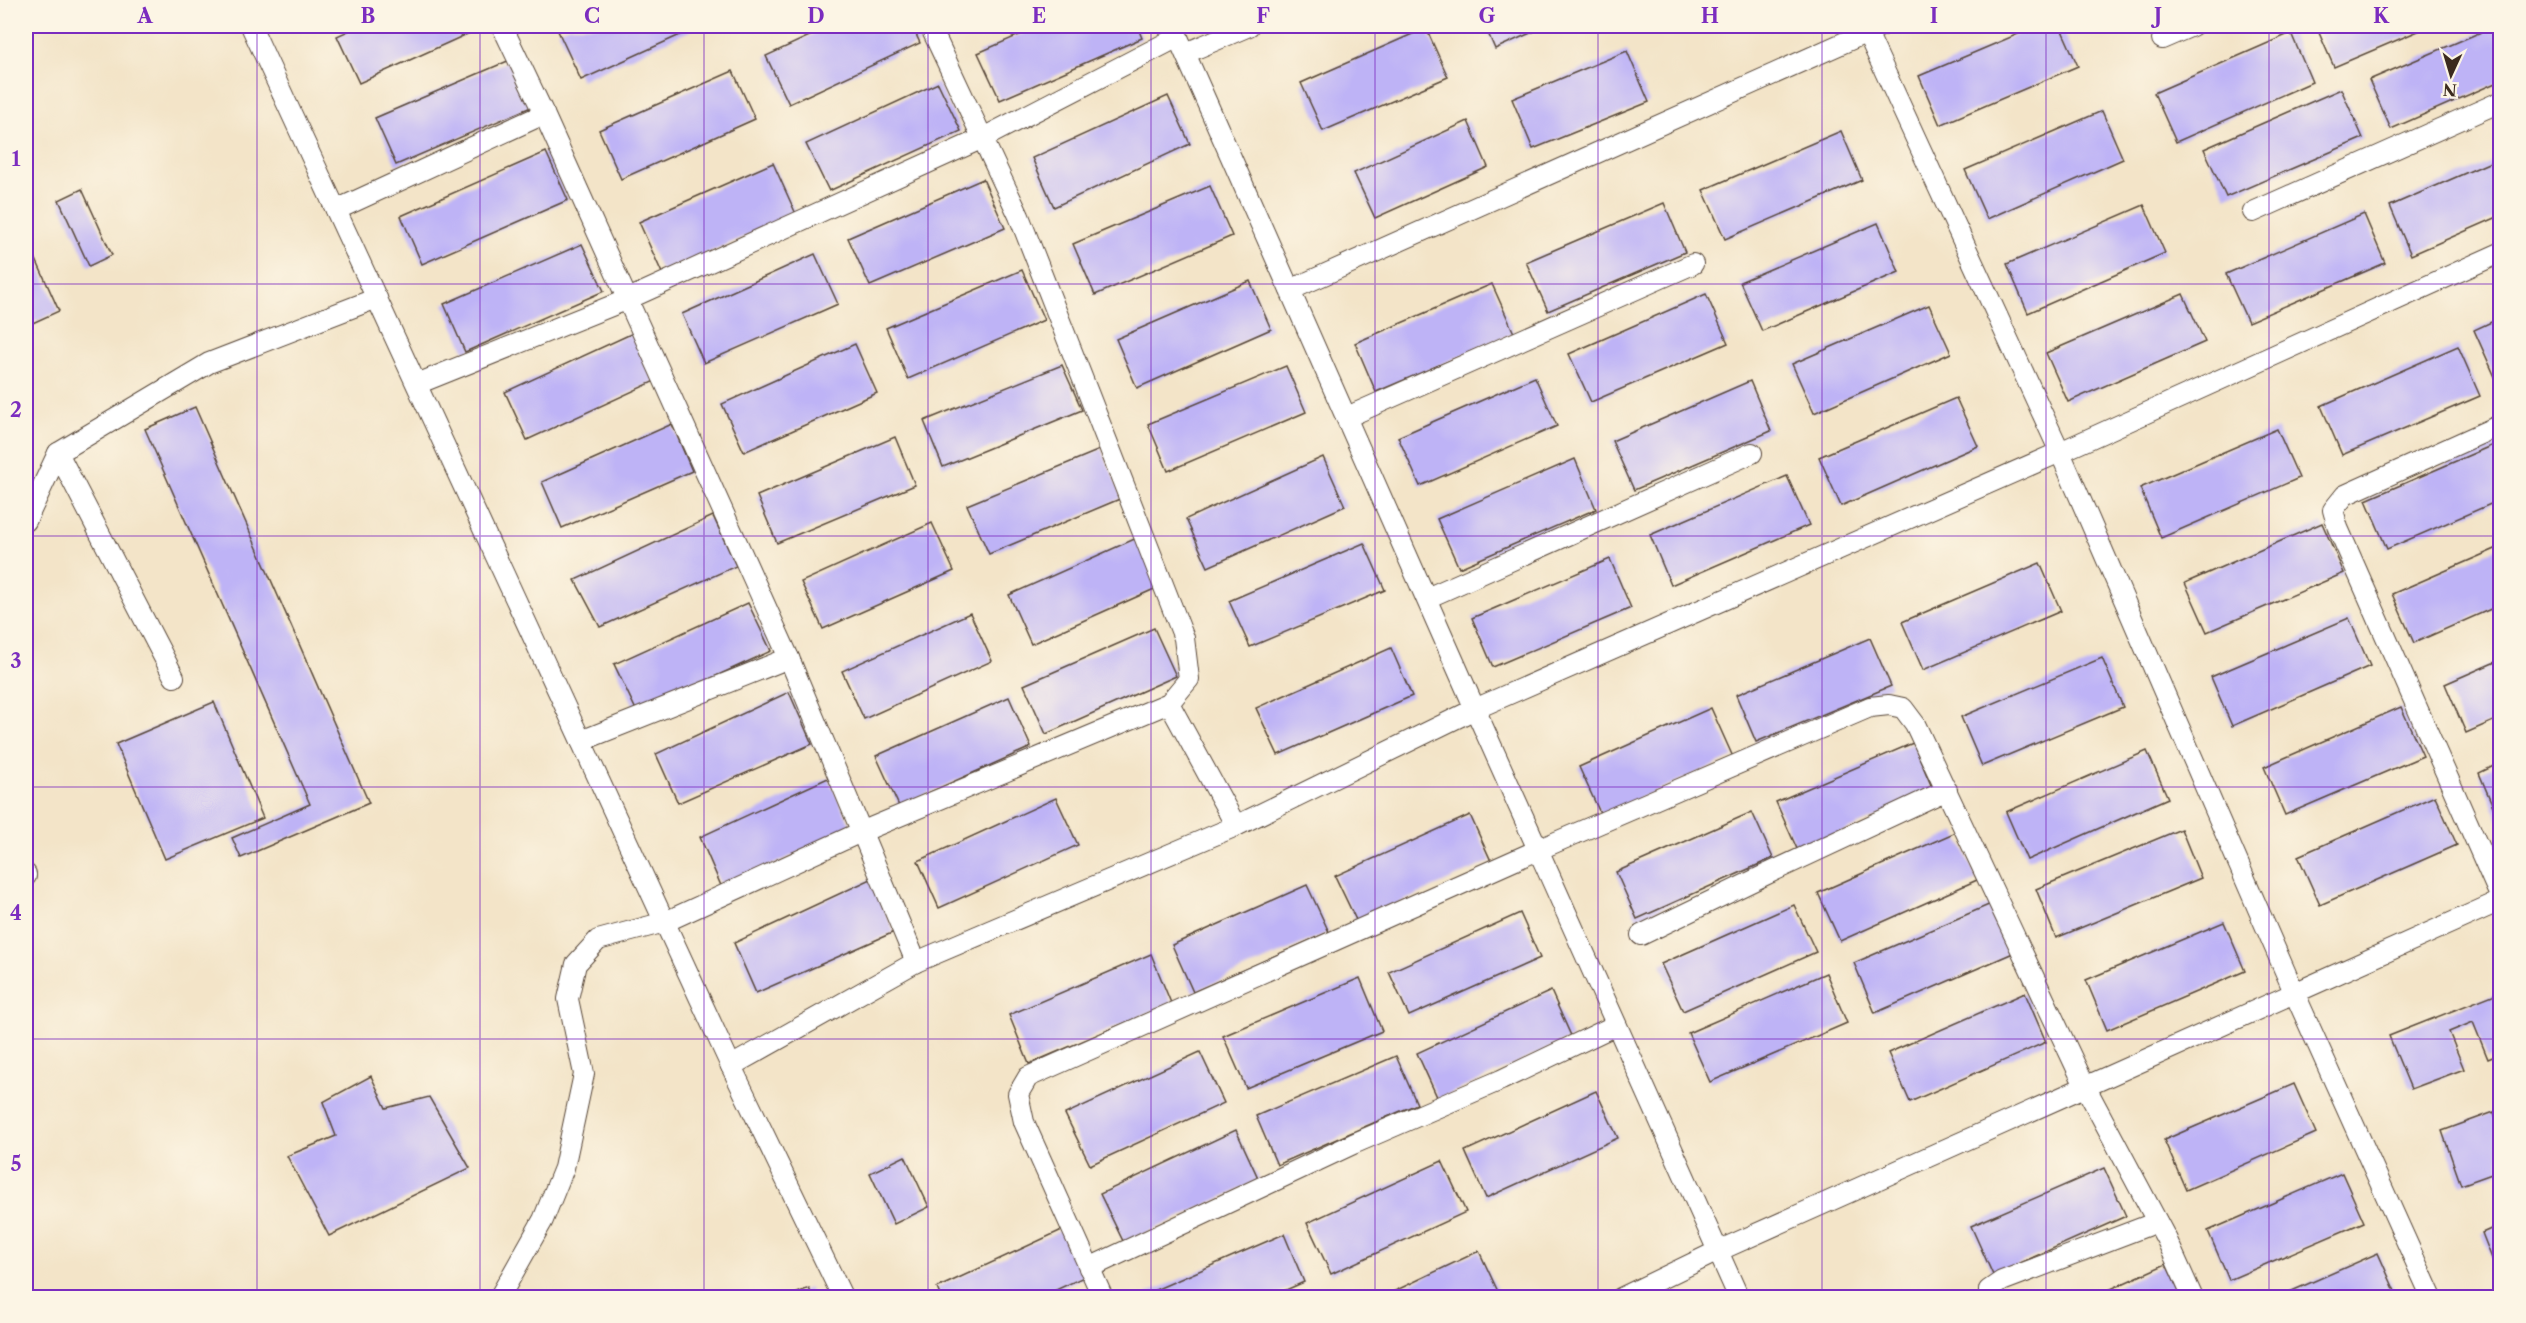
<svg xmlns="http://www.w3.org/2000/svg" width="2526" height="1323" font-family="'Libre Caslon Text',serif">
  <rect width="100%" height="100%" fill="#fcf5e5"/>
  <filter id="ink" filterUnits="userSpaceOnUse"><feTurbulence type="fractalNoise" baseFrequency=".0167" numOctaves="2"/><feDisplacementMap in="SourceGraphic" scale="12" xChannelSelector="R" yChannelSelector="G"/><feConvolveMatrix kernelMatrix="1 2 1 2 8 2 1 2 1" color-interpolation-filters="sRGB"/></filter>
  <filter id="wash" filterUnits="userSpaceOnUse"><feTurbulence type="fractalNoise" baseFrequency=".008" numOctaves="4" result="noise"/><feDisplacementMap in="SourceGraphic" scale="24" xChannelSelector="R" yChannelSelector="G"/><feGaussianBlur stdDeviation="1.35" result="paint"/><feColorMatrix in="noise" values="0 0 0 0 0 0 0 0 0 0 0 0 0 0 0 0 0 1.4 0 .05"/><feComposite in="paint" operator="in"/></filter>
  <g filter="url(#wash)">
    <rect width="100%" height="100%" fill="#f3e4c8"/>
    <g id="blocks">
      <g fill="#beb3f6">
        <polygon points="359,26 485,26 359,83 337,36"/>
        <polygon points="570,26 700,26 581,80 558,31"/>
        <polygon points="831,26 912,26 920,43 789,104 766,56"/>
        <polygon points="1040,26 1137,26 1142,38 1000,100 978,53"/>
        <polygon points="1485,26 1546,26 1495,49"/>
        <polygon points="2037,26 2060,26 2078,66 1940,125 1919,76"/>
        <polygon points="2316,26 2430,26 2334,67"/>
        <polygon points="2495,26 2500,26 2500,81 2391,129 2369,80"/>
        <polygon points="1426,28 1448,77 1323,131 1301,83"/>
        <polygon points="2291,33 2312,82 2176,142 2154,93"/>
        <polygon points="1627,51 1649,102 1533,149 1512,99"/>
        <polygon points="510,60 531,107 396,165 375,118"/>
        <polygon points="733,71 755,119 621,179 599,130"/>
        <polygon points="938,83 961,131 829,191 806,144"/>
        <polygon points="2341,89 2363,138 2226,197 2204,149"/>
        <polygon points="1168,96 1190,144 1054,207 1032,158"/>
        <polygon points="2102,111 2123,159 1987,219 1965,170"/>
        <polygon points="1468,121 1488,167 1375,218 1354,173"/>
        <polygon points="1841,131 1862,180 1725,239 1703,190"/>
        <polygon points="546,152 568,200 422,264 401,216"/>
        <polygon points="2500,158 2500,216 2411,255 2390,206"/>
        <polygon points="773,163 796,214 662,273 639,222"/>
        <polygon points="983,179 1005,228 870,286 848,238"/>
        <polygon points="1210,186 1232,236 1095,295 1073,244"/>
        <polygon points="82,189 112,255 89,266 59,200"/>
        <polygon points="1664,203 1685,252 1548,311 1526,262"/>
        <polygon points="2144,205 2165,253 2028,313 2007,264"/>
        <polygon points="2364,214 2385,263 2248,322 2226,274"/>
        <polygon points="1878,223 1899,272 1762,331 1740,282"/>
        <polygon points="582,244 604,291 465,352 444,304"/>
        <polygon points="815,254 838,304 704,363 682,314"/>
        <polygon points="34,255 59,311 26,326 26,258"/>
        <polygon points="1022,270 1044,320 908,379 886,328"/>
        <polygon points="1250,281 1271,329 1137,388 1116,339"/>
        <polygon points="1492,284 1514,333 1376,392 1355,343"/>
        <polygon points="1706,294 1728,343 1591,402 1569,354"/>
        <polygon points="2183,294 2205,342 2068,402 2046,353"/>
        <polygon points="1929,305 1951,353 1814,413 1792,364"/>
        <polygon points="2500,318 2500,377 2496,379 2474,330"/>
        <polygon points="633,333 655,381 527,440 505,392"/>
        <polygon points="855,344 877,393 744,452 722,404"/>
        <polygon points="2458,346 2480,396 2342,455 2321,406"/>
        <polygon points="1062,365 1082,410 943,467 924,421"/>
        <polygon points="1286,366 1306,412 1168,471 1148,424"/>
        <polygon points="1535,377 1557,426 1420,486 1398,437"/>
        <polygon points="1750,381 1771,431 1634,490 1612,441"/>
        <polygon points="1956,398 1978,446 1841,506 1819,457"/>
        <polygon points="195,407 369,803 241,858 232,838 310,804 145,429"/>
        <polygon points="672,424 692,471 562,528 542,482"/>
        <polygon points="2277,429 2299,478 2161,538 2140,488"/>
        <polygon points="895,437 915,485 777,543 757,496"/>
        <polygon points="2500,442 2500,500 2387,549 2366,500"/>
        <polygon points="1102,449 1122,498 989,554 967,505"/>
        <polygon points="1323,457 1345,506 1208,567 1186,519"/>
        <polygon points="1575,459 1596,509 1459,568 1437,519"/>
        <polygon points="1787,476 1809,525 1671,585 1650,535"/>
        <polygon points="713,516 736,566 600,627 575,580"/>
        <polygon points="932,523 954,571 823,629 801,582"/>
        <polygon points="2322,523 2344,573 2207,632 2185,583"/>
        <polygon points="1139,537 1161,586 1031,644 1009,595"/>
        <polygon points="1364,543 1385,590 1250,647 1229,601"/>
        <polygon points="2500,547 2500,605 2414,643 2392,594"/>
        <polygon points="1610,559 1631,608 1493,667 1472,618"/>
        <polygon points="2040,563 2061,611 1923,670 1902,622"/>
        <polygon points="748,603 771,651 637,712 614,664"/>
        <polygon points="970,613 992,661 864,719 842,671"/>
        <polygon points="2349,618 2370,666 2232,726 2211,677"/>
        <polygon points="1154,628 1176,676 1046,734 1024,685"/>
        <polygon points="1870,638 1891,686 1756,742 1736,695"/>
        <polygon points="1391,648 1412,696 1278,755 1256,708"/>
        <polygon points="2102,658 2123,707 1982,766 1961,717"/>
        <polygon points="2500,660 2500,718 2466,733 2445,684"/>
        <polygon points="789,692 812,744 678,803 656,754"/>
        <polygon points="1009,697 1031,747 899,806 876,756"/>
        <polygon points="214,702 263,818 165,859 116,744"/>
        <polygon points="2401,707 2423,756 2285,815 2264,767"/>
        <polygon points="1711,708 1733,757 1601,815 1579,767"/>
        <polygon points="1913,743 1934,792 1798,851 1776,802"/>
        <polygon points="2147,751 2168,798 2027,860 2006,812"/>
        <polygon points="2500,763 2500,823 2479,773"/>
        <polygon points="828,778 852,828 722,888 700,837"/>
        <polygon points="2435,796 2457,845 2320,905 2298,856"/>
        <polygon points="1056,798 1078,845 939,908 918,861"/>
        <polygon points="1752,812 1773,858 1637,919 1616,872"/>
        <polygon points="1470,815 1491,861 1357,922 1335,876"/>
        <polygon points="2181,829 2201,878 2056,938 2036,889"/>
        <polygon points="1956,832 1977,880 1840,941 1818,893"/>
        <polygon points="871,879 894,932 756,993 734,943"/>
        <polygon points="1307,885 1329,932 1193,992 1172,945"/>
        <polygon points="1991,904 2013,953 1875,1013 1854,963"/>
        <polygon points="1794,905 1816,952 1683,1011 1661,964"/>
        <polygon points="1520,913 1540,958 1409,1016 1389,972"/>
        <polygon points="2224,922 2245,971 2107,1030 2086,980"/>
        <polygon points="1151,954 1171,1003 1029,1064 1009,1015"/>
        <polygon points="1826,973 1847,1023 1710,1082 1688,1033"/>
        <polygon points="1360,978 1382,1031 1246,1088 1223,1036"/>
        <polygon points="1551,991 1572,1038 1438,1099 1417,1053"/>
        <polygon points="2500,992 2500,1054 2488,1059 2473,1022 2449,1032 2464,1069 2411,1089 2389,1036"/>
        <polygon points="2025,993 2046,1042 1910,1102 1888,1053"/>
        <polygon points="1200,1052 1224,1103 1090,1165 1065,1114"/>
        <polygon points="1396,1056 1417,1104 1277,1165 1256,1116"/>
        <polygon points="371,1076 386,1108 429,1097 470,1168 329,1236 287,1156 336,1136 323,1102"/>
        <polygon points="2294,1084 2316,1133 2186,1190 2164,1140"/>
        <polygon points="1596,1091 1618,1138 1486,1198 1465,1151"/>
        <polygon points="2494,1112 2500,1130 2500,1171 2461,1185 2442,1131"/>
        <polygon points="1236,1130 1259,1180 1124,1243 1100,1194"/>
        <polygon points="905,1156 929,1207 894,1224 870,1173"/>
        <polygon points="1442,1161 1466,1212 1331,1274 1307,1223"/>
        <polygon points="2104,1168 2126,1216 1993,1275 1971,1226"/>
        <polygon points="2342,1173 2364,1222 2229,1280 2208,1231"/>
        <polygon points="2500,1225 2500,1279 2482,1233"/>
        <polygon points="1064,1229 1086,1276 1039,1298 941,1298 937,1288"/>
        <polygon points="1284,1234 1304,1282 1268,1298 1147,1298 1146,1294"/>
        <polygon points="1479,1251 1501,1298 1380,1298"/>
        <polygon points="2378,1253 2398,1298 2276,1298"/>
        <polygon points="2166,1264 2182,1298 2091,1298"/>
        <polygon points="809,1288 813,1298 786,1298"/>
      </g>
    </g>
  </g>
  <g filter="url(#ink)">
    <use href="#blocks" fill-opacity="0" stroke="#574638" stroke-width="1.5"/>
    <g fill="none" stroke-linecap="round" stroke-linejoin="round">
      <g stroke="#574638" stroke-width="22">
        <g id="lane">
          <polyline points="251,26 731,1066 843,1298"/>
          <polyline points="502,26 544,114 789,658 916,962"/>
          <polyline points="1173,26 1475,709 1739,1298"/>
          <polyline points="1864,26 2060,452 2294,992 2432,1298"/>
          <polyline points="2162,39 2192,26"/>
          <polyline points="1186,53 1249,26"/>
          <polyline points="336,210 544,114"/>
          <polyline points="2253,212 2500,102"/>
          <polyline points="1290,290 1881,26"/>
          <polyline points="417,384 626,300 983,138 1178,37"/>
          <polyline points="1347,417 1693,264"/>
          <polyline points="2500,425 2345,495 2333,510 2338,528 2500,896"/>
          <polyline points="58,453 174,677"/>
          <polyline points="26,521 58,453 209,363 377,298"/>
          <polyline points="1427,598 1752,453"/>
          <polyline points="1169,703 1236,826"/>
          <polyline points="581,741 789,658"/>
          <polyline points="26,874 26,876"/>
          <polyline points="1641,935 1765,875 1947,790"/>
          <polyline points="731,1066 916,962 1236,826 1475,709 2060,452 2500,253"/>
          <polyline points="1089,1268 1353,1144 1501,1080 1616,1025"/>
          <polyline points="499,1298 543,1220 564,1168 584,1074 568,999 576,964 598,940 665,922 861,832 1169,703 1189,679 1184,638 1019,216 930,26"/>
          <polyline points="1103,1298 1024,1122 1018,1094 1028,1077 1540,849 1870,707 1889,705 1903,708 1915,724 2085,1086 2167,1240 2193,1298"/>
          <polyline points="1621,1298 1718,1251 2500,901"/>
          <polyline points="1989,1298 1989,1290 2002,1281 2157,1222"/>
        </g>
      </g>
      <use href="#lane" stroke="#fff" stroke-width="20"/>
    </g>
  </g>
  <path fill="none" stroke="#7b2cbf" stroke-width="1.5" stroke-opacity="0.55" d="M257 26V1298M480 26V1298M704 26V1298M928 26V1298M1151 26V1298M1375 26V1298M1598 26V1298M1822 26V1298M2046 26V1298M2269 26V1298M26 284H2500M26 536H2500M26 787H2500M26 1039H2500"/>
  <rect width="2526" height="1323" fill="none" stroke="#fcf5e5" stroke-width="66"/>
  <g transform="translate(2451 75) rotate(184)" stroke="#fcf5e5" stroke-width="4.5" paint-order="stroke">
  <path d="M0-4.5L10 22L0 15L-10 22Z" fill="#3b2a1e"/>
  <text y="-9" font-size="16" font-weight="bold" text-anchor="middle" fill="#3b2a1e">N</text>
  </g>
  <rect x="33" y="33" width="2460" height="1257" fill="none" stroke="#7b2cbf" stroke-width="2"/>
  <g font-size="20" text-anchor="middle" font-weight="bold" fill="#7b2cbf">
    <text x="145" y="23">A</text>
    <text x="368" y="23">B</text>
    <text x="592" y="23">C</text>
    <text x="816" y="23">D</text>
    <text x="1039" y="23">E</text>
    <text x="1263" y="23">F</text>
    <text x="1487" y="23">G</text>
    <text x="1710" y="23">H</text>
    <text x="1934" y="23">I</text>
    <text x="2158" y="23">J</text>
    <text x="2381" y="23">K</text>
    <text x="16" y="166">1</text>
    <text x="16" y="417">2</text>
    <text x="16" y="668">3</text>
    <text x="16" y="920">4</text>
    <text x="16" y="1171">5</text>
  </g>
</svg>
